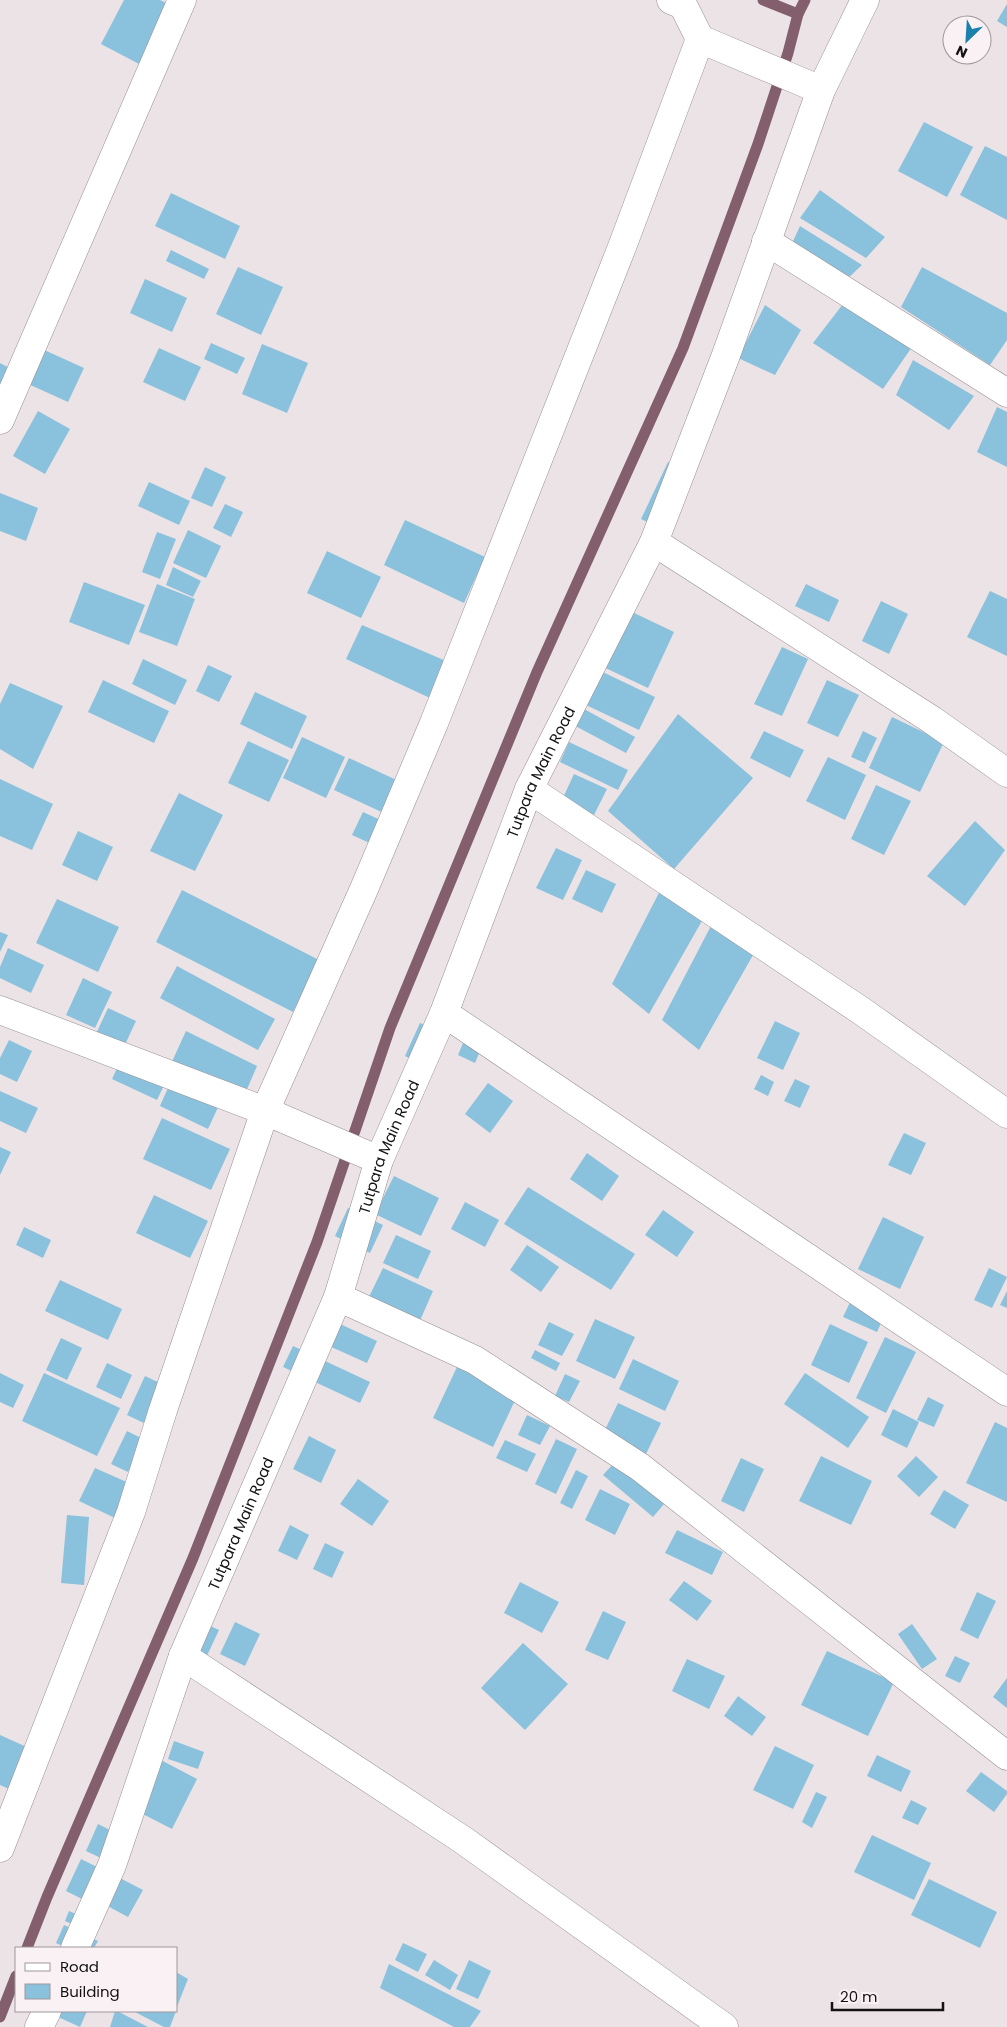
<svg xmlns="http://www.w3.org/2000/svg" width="1007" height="2027" font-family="Poppins,sans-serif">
  <rect width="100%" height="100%" fill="#ece3e6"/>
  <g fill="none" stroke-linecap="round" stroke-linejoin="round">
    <g stroke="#835e6d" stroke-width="11">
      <polyline points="763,0 798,14"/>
      <polyline points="27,1948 47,1897 193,1558 317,1242 390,1028 537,672 683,348 758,144 788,53 798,14 805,0"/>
      <polyline points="0,2017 16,1976"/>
    </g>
  </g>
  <g fill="#8ac1dd">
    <polygon points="124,0 160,0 172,6 141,65 101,44"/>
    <polygon points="1007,4 1007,27 997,21"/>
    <polygon points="924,122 973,147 947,197 898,171"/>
    <polygon points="985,146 1007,157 1007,220 960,195"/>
    <polygon points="820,190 885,237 866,258 800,218"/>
    <polygon points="171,193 240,226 225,259 155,226"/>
    <polygon points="800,226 862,265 847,279 788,252"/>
    <polygon points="171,250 209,269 204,279 166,261"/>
    <polygon points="238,267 283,287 261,335 216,314"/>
    <polygon points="922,267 1007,313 1007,340 990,365 901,307"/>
    <polygon points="145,279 187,298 172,332 130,313"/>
    <polygon points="843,304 912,347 883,389 813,343"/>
    <polygon points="765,305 801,330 775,375 738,358"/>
    <polygon points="211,343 245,358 237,374 204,359"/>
    <polygon points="262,344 308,363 287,413 242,394"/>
    <polygon points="159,348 201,367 185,401 143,382"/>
    <polygon points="42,349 84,368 68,402 26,383"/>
    <polygon points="913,360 974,396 949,430 896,395"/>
    <polygon points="0,363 13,370 0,394"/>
    <polygon points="997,407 1007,412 1007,467 977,452"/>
    <polygon points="38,411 70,429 45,474 13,456"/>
    <polygon points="668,462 693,474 666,531 641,519"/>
    <polygon points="205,467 226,477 212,507 191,498"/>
    <polygon points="149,482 190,501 179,525 138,506"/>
    <polygon points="0,493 38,508 26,541 0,531"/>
    <polygon points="225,504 243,512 231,537 213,528"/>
    <polygon points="405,520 485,557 464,603 384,565"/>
    <polygon points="188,530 221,546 206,578 173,563"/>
    <polygon points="157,532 176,539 160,579 142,572"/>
    <polygon points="327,551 381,577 361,618 307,593"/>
    <polygon points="173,567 201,581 193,597 166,585"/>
    <polygon points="84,582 145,605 129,645 69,622"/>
    <polygon points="157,584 195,599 177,646 139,632"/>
    <polygon points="806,584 839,600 829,622 795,606"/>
    <polygon points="990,591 1007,599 1007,656 967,637"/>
    <polygon points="609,601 674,632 648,688 582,657"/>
    <polygon points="881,601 908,614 889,654 862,641"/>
    <polygon points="362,625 446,661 430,698 346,659"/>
    <polygon points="782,647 808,659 782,716 754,704"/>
    <polygon points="143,659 187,680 175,705 132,684"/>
    <polygon points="586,664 655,697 639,730 571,698"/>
    <polygon points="208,665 232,676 219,702 196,691"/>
    <polygon points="103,680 169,711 154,743 88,712"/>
    <polygon points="827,680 859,695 838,737 807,723"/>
    <polygon points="10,683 63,706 33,769 0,749 0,704"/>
    <polygon points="255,692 307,716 292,749 240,724"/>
    <polygon points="575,704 635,737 626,753 566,721"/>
    <polygon points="678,714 753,778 674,869 608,811"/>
    <polygon points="892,717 944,742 920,792 869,768"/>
    <polygon points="764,731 804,750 790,778 750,758"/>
    <polygon points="863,731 877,738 865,763 851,757"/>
    <polygon points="302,737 345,757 326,798 283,778"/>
    <polygon points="248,741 289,760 269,802 228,783"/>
    <polygon points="569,742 628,770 618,790 560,762"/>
    <polygon points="828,757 866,775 845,820 806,801"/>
    <polygon points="349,758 403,783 388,815 334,790"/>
    <polygon points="574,774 607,789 594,815 562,800"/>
    <polygon points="0,779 53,804 32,850 0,836"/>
    <polygon points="876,785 911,801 884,855 851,839"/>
    <polygon points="179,793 223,815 195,871 150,851"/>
    <polygon points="363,812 385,822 374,845 352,835"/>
    <polygon points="975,821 1005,850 965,906 927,876"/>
    <polygon points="78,831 113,847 97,881 62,865"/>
    <polygon points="556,848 582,860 563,900 536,888"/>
    <polygon points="586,870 616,884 602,913 572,899"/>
    <polygon points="663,885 707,912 649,1014 612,984"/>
    <polygon points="182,890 319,960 293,1012 156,942"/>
    <polygon points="57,899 119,927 98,972 36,943"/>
    <polygon points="713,922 757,948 699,1050 662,1020"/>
    <polygon points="0,932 8,935 0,952"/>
    <polygon points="8,948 44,965 31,993 0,978 0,967"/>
    <polygon points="177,966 275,1019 258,1050 160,998"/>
    <polygon points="83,978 112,992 95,1028 66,1015"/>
    <polygon points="108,1008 136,1021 123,1049 95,1036"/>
    <polygon points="775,1021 800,1033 783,1070 757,1058"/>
    <polygon points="420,1023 439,1031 423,1065 405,1056"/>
    <polygon points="186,1031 257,1066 245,1094 170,1066"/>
    <polygon points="9,1040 32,1051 17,1082 0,1074 0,1058"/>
    <polygon points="463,1043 480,1051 475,1063 458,1055"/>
    <polygon points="121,1060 166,1081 157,1100 112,1079"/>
    <polygon points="761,1075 774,1082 768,1096 754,1089"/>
    <polygon points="795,1079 810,1086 800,1108 784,1101"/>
    <polygon points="171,1081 220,1103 208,1129 160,1106"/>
    <polygon points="488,1083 513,1101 490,1133 465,1114"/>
    <polygon points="0,1091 38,1108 26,1133 0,1121"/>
    <polygon points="162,1118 230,1149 211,1190 143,1159"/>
    <polygon points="904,1133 926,1143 911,1175 888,1165"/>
    <polygon points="0,1147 11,1152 0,1175"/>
    <polygon points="587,1153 619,1176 602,1201 570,1179"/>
    <polygon points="394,1176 439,1198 421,1236 375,1214"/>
    <polygon points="528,1187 635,1254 611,1290 504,1224"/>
    <polygon points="154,1195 208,1221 190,1258 136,1233"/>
    <polygon points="465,1202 499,1220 485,1247 451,1229"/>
    <polygon points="348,1208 383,1225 370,1253 335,1236"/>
    <polygon points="663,1210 694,1232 677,1257 645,1235"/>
    <polygon points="883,1217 924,1237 900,1289 858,1269"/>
    <polygon points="24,1227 51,1240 43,1258 16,1245"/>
    <polygon points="396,1235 431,1251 418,1279 383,1263"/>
    <polygon points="527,1245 559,1267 541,1292 510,1270"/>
    <polygon points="383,1268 433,1291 418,1325 367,1301"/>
    <polygon points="989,1268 1007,1277 992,1308 974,1300"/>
    <polygon points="60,1280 122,1309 108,1340 45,1311"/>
    <polygon points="1007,1291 1007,1308 1000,1305"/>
    <polygon points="854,1294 887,1310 877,1332 843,1317"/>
    <polygon points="595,1319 635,1337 615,1379 576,1361"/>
    <polygon points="549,1322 574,1334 562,1356 538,1345"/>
    <polygon points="340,1324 377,1341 367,1363 329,1346"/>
    <polygon points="830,1324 868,1342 849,1383 811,1365"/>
    <polygon points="885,1337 916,1352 886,1413 856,1398"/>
    <polygon points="61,1338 82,1348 67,1380 46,1370"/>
    <polygon points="293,1346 370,1382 360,1403 283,1367"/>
    <polygon points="535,1350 560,1363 556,1371 531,1358"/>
    <polygon points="633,1359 679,1381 665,1411 619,1389"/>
    <polygon points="107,1363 132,1375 121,1399 96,1387"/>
    <polygon points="457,1367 517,1396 493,1447 433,1418"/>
    <polygon points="0,1373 24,1385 13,1408 0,1402"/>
    <polygon points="44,1373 120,1408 97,1456 22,1421"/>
    <polygon points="805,1373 869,1417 848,1448 784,1404"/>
    <polygon points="565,1374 580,1381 569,1402 555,1396"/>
    <polygon points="145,1376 164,1385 146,1424 127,1415"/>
    <polygon points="928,1397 944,1405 934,1427 917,1420"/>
    <polygon points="618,1403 661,1423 646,1454 603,1434"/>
    <polygon points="893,1409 919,1422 907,1448 881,1435"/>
    <polygon points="527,1415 550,1426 540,1445 518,1435"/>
    <polygon points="995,1422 1007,1428 1007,1502 966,1483"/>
    <polygon points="127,1431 143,1439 128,1472 111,1464"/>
    <polygon points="309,1436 336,1450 321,1483 293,1469"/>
    <polygon points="556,1439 577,1449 556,1494 535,1484"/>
    <polygon points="505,1440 536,1454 527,1472 496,1458"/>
    <polygon points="821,1456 872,1481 851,1525 799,1501"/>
    <polygon points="916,1456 938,1477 919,1497 897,1476"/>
    <polygon points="741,1458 764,1469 744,1512 721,1501"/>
    <polygon points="614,1463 664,1504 653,1517 603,1475"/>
    <polygon points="95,1468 131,1484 115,1518 79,1501"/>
    <polygon points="576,1470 588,1476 572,1509 560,1503"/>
    <polygon points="358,1479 389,1501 372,1526 340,1504"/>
    <polygon points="600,1489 630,1504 615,1535 585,1520"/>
    <polygon points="944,1490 969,1505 955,1529 930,1514"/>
    <polygon points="67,1515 89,1517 84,1585 61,1583"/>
    <polygon points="290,1525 309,1535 297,1560 278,1551"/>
    <polygon points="677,1530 723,1552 712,1575 665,1553"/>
    <polygon points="325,1543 344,1552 332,1578 313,1569"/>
    <polygon points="684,1581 712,1601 697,1621 669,1600"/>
    <polygon points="520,1582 559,1602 542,1633 504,1613"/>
    <polygon points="977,1592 996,1601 978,1639 960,1630"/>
    <polygon points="603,1611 626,1622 608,1660 585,1650"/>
    <polygon points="189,1616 219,1630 204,1662 174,1648"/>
    <polygon points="235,1622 260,1634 245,1666 220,1654"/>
    <polygon points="912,1624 937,1659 922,1669 898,1634"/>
    <polygon points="523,1643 568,1684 525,1730 481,1688"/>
    <polygon points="827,1651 894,1682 868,1736 801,1705"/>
    <polygon points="955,1656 970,1663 960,1683 945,1676"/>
    <polygon points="687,1659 725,1676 709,1709 672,1691"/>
    <polygon points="1007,1678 1007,1708 993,1697"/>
    <polygon points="738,1696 766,1717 752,1736 724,1716"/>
    <polygon points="0,1735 29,1748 9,1789 0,1785"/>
    <polygon points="174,1741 204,1752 198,1769 168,1759"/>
    <polygon points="775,1746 814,1765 793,1809 753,1790"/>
    <polygon points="877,1755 911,1771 901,1792 867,1776"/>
    <polygon points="159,1759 197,1779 172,1829 133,1809"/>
    <polygon points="981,1772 1007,1791 1007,1794 994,1812 966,1791"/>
    <polygon points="816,1792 827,1797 812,1828 802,1822"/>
    <polygon points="911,1800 927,1808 918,1825 902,1818"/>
    <polygon points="98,1824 116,1833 103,1859 86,1851"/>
    <polygon points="872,1835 931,1863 914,1900 854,1872"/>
    <polygon points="81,1859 103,1870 88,1902 66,1891"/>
    <polygon points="116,1876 143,1890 128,1917 102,1903"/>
    <polygon points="929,1879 997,1912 980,1948 911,1915"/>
    <polygon points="69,1911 88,1919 83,1929 65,1921"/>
    <polygon points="64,1925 98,1941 94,1948 67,1948 56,1943"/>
    <polygon points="403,1943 427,1954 418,1972 395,1960"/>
    <polygon points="434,1960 458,1975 450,1990 425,1975"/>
    <polygon points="469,1960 491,1971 478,1999 456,1989"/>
    <polygon points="389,1964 481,2011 470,2027 454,2027 380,1988"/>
    <polygon points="176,1972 188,1979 176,2009"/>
    <polygon points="45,2011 87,2011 80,2027"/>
    <polygon points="115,2011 117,2011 148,2027 110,2027"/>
    <polygon points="133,2011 176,2011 170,2027 164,2027"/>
  </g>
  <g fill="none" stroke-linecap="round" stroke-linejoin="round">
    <g stroke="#978f92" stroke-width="29">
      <g id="minor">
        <polyline points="671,0 683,5 700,39"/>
        <polyline points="766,241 1007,393"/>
        <polyline points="0,420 182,0"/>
        <polyline points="654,542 932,720 1007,773"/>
        <polyline points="529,789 863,1012 1007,1114"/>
        <polyline points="0,1010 265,1111 379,1160"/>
        <polyline points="444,1013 1007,1392"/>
        <polyline points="338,1297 475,1360 640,1467 1007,1756"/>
        <polyline points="183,1656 463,1840 724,2027"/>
        <polyline points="0,1848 131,1512 163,1410 265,1111 364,889 434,723 622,247 700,39 821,90"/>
        <path id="s1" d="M75 1948 112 1865 183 1656 338 1297 379 1160 444 1013 529 789 654 542 726 355 821 90 865 0"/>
        <polyline points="39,2027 47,2011"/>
      </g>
    </g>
    <use href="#minor" stroke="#fff" stroke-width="28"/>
  </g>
  <g text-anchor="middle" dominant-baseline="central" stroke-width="4" stroke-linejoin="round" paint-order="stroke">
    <g font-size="15" fill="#141213" stroke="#faf1f4">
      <text stroke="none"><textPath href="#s1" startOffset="1266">Tutpara Main Road</textPath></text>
      <text stroke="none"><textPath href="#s1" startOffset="861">Tutpara Main Road</textPath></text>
      <text stroke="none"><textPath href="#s1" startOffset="456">Tutpara Main Road</textPath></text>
    </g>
  </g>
  <rect x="15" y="1947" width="162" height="65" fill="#faf1f4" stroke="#9e989a"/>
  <rect x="25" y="1963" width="25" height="8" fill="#ffffff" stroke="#9e989a"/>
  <text x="60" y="1972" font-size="15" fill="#141213">Road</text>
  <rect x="25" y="1984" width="25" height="15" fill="#8ac1dd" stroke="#9e989a"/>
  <text x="60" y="1997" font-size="15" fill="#141213">Building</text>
  <g transform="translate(967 40) rotate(205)"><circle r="24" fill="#faf1f4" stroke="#9e989a"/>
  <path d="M0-4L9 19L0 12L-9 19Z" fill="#1981ab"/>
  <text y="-8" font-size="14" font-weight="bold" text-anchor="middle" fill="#141213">N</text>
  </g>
  <path d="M832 2002v8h111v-8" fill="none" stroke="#141213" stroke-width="2.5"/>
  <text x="840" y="2002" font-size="15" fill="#141213" stroke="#faf1f4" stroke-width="4" paint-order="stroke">20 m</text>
</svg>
